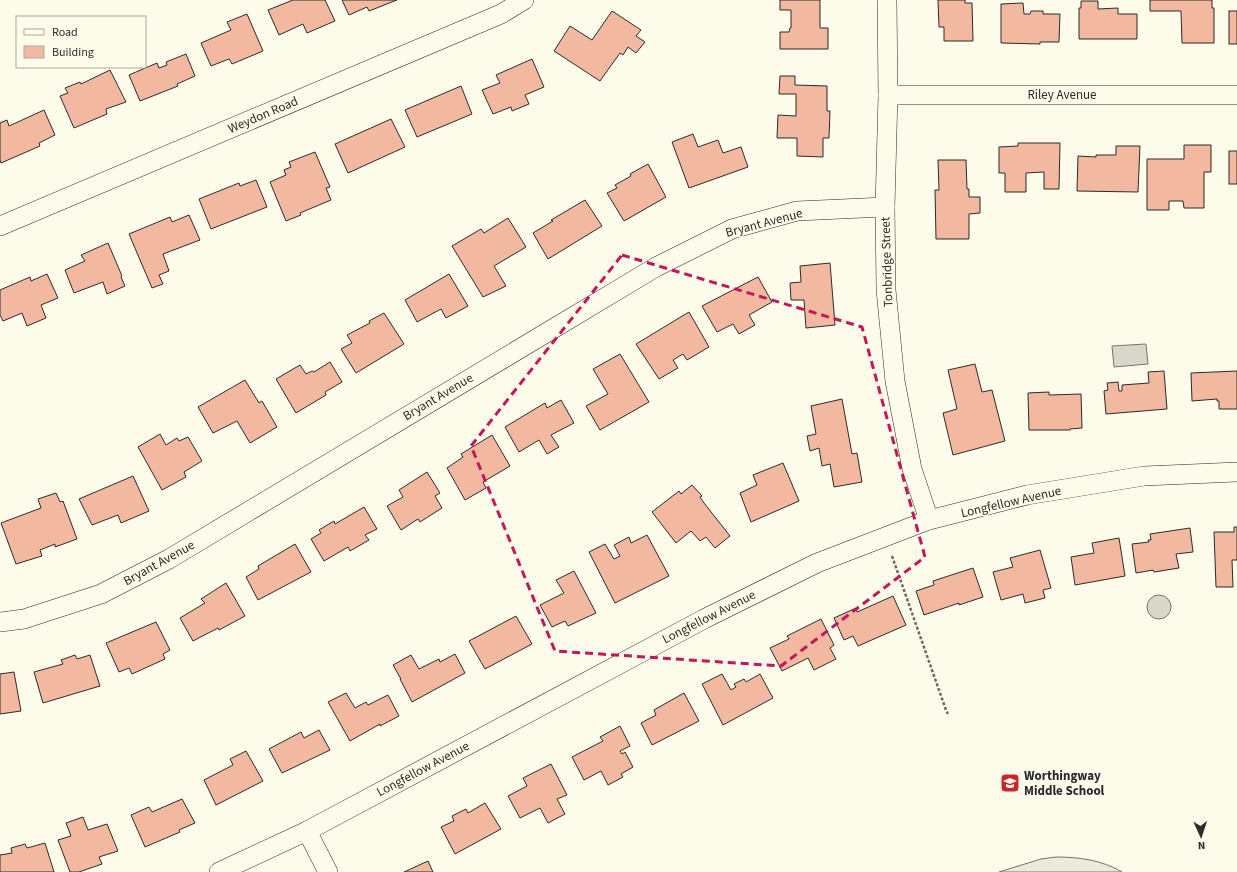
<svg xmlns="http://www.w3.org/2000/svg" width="1237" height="872" font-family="'Source Sans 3',sans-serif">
  <rect width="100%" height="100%" fill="#fdfbea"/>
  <path fill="#ecebdb" stroke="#74746e" d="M1056 857C1079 857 1102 860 1122 872H999L1041 859Z"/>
  <g fill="#d8d7c9" stroke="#74746e">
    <polygon points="1146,344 1148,364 1114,367 1112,346"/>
    <circle cx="1159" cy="607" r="12"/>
  </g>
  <g fill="#f2b8a0" stroke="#2b2b2b">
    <polygon points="293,0 325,0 335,21 307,33 303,24 279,35 268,10"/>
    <polygon points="342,0 397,0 369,11 367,7 349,15"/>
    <polygon points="780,0 820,0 820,28 828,28 828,49 780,49 780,32 789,32 790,28 791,28 791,10 780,10"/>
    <polygon points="938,0 965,0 965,3 972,3 973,41 944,41 944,27 939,27"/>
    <polygon points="1150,0 1212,0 1212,8 1214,8 1214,43 1182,43 1181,11 1150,11"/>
    <polygon points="1081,1 1098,1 1098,9 1118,8 1118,14 1137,14 1137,39 1079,39 1079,8 1081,8"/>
    <polygon points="1023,3 1024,14 1030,14 1031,11 1043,11 1043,14 1060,14 1059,42 1040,42 1040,44 1001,43 1001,4"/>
    <polygon points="612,11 641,30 636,36 645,42 636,53 628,47 623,55 620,53 600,81 554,51 570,26 592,40"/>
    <rect x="1229" y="11" width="8" height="33"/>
    <polygon points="247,14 263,51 232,64 229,59 211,66 201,43 231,30 227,22"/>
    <polygon points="186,54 195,76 177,84 178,86 140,101 129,75 157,63 159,68 167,65 166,62"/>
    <polygon points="532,59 544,87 525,95 529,104 512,111 511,107 493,114 482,90 500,83 496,75"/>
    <polygon points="110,70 126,102 106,109 107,114 74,128 60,96 68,93 65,88 80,82 81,84"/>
    <polygon points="780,76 795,76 795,85 827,86 827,111 830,111 829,138 823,138 823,157 797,156 797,138 777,138 778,115 796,116 796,94 779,94"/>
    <polygon points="461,86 472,114 417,137 405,110"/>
    <polygon points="44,110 55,135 39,143 40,146 1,163 0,160 0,123 7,120 9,126"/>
    <polygon points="391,119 405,147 348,173 335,144"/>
    <polygon points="693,134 698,147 718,140 723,153 741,147 748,167 689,188 672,142"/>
    <polygon points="1018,143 1060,143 1059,189 1044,189 1044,172 1026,173 1026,192 1005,192 1005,173 999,173 999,147 1018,146"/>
    <polygon points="1184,145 1211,145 1211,172 1204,172 1204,208 1184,208 1183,201 1169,201 1169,210 1147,210 1147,159 1184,159"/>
    <polygon points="1116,146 1140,146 1138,192 1077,191 1078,156 1096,157 1096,155 1116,155"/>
    <rect x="1229" y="151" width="8" height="33"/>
    <polygon points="315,152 330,187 326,188 331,200 300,213 301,215 286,221 270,182 286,175 284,170 291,167 289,162"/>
    <polygon points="938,160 966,160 967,189 969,189 969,197 980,197 980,213 969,214 969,239 936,239 935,190 939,190"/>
    <polygon points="648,164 666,197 624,221 607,193 617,188 615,185 631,176 630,174"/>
    <polygon points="256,180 267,207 211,229 199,199 239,183 240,186"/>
    <polygon points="585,200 602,226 548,259 533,233 553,221 551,220"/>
    <polygon points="189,215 200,240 163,254 169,271 159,275 163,284 152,288 129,234 170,217 172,222"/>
    <polygon points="508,218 526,247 494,266 506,286 483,297 452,246 481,229 484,233"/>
    <polygon points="108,243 122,276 121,277 125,286 107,294 103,282 74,293 65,270 85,261 81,255"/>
    <polygon points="830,263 835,325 806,328 804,300 791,300 790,283 801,282 800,266"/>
    <polygon points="47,274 58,298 41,305 46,318 27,326 22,313 3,321 0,315 0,290 30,277 31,281"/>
    <polygon points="449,274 468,306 446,318 441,309 417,322 405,300"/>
    <polygon points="758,277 772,302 749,315 755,325 739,334 733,324 717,332 702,306"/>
    <polygon points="689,312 709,347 687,360 683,354 673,360 678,368 659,379 636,344"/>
    <polygon points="384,313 404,344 356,373 341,349 352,343 347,335 370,323 369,321"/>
    <polygon points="620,354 649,402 600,430 586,406 608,394 593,369"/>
    <polygon points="330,362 342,382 325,392 326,395 296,413 276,379 300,365 306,374 312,371 314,372"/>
    <polygon points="975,364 982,392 992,390 1005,441 953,455 943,413 957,409 948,370"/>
    <polygon points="1164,371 1167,409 1106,414 1104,391 1108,390 1107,383 1118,382 1119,391 1122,391 1122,385 1149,383 1148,372"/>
    <polygon points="1237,371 1237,409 1219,409 1219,401 1217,401 1217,399 1192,401 1191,373"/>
    <polygon points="245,380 259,403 262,401 277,427 250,443 237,421 213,433 198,407"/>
    <polygon points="1049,392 1049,395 1081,394 1082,428 1070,429 1070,430 1029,430 1028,393"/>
    <polygon points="842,399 852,454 857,453 862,482 834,487 830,464 822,466 819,448 810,451 807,436 816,434 811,406"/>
    <polygon points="561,400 574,423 551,435 559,447 547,454 539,440 519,452 505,427 545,403 547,408"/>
    <polygon points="160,434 166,445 177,438 179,441 188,437 202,461 184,472 186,477 162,490 138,447"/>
    <polygon points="492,435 510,466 483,482 486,488 465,500 447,468 463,457 461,454"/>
    <polygon points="783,463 799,501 751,522 740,493 757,485 753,475"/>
    <polygon points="427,472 440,493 435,496 442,508 420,522 418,519 401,530 387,506 403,497 399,490"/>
    <polygon points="133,476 149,511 121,523 118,515 92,525 79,499"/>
    <polygon points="692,485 702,496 700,497 704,503 730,536 715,548 706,537 700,541 691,531 676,543 652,512 679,491 681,494"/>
    <polygon points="56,493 60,502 63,501 77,539 55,547 55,544 40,550 42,556 16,564 1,523 41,508 38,499"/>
    <polygon points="364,507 377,529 365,535 369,540 350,551 348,547 324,561 311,539 321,533 319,530 334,521 335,524"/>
    <polygon points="1234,527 1237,527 1237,560 1232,560 1233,587 1216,587 1214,532 1234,532"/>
    <polygon points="1190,528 1193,552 1176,554 1179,568 1154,572 1153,570 1136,573 1132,544 1149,542 1148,540 1151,540 1150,534"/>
    <polygon points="647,535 669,576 615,603 589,552 605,544 614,559 620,556 614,545 629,537 631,543"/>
    <polygon points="1119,538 1125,576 1075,585 1071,557 1094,553 1092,543"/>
    <polygon points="295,544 311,572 258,600 246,577 259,569 258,566"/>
    <polygon points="1040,550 1051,588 1043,590 1045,598 1025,603 1023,594 1001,600 993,572 1013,567 1010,558"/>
    <polygon points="973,568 983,597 959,605 959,603 924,615 916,591 934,585 933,581"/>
    <polygon points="574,571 596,613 568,626 565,621 552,627 540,605 564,593 556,580"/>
    <polygon points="226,583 245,616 219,630 218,628 193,641 180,618 205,603 201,599"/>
    <polygon points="893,596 906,625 858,646 853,636 844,640 834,618 856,608 857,612"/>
    <polygon points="516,616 532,644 485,669 469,641"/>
    <polygon points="821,619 834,645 830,648 836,659 814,670 808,658 782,671 770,648 789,639 787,636"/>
    <polygon points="156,622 170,650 163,654 165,659 132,674 129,668 119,672 106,643"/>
    <polygon points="455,654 465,673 412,702 400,679 401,679 393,665 411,655 419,669 439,659 440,662"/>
    <polygon points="75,655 77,659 90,655 100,686 43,703 34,672 63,664 61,660"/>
    <polygon points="14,672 21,711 0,714 0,674"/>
    <polygon points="722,674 731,690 736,687 734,684 744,679 746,682 760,674 773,698 723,725 702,684"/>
    <polygon points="346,693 355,708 366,702 368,705 388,695 399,716 380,726 380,724 350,741 328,702"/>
    <polygon points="684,693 699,721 652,745 641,723 656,715 654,710"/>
    <polygon points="620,726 630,746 620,751 622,754 625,752 633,767 621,774 623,777 608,785 601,771 584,780 572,757 603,741 600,737"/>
    <polygon points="319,730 330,750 282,773 269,749 301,732 304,738"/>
    <polygon points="246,751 263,781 216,805 204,780 233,765 230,759"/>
    <polygon points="551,764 567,795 557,799 565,814 548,823 540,808 520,818 508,796 527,786 523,778"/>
    <polygon points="182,799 195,823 179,830 180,832 145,847 131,815 149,807 152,812"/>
    <polygon points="485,803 501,829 455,854 441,827 454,821 452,816 466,809 468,813"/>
    <polygon points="83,817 88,830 107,824 118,851 99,857 102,864 79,872 70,872 58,840 71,836 66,823"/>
    <polygon points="45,843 54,872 0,872 0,855 12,853 11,848 25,844 27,848"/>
    <polygon points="428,861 433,872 404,872"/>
  </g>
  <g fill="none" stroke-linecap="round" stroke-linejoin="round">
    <g stroke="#2b2b2b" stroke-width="20">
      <g id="minor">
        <polyline points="887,0 888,95 885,207 886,290 895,381 912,469 929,520"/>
        <polyline points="888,95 1237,95"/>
        <polyline points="0,226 501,14 524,0"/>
        <polyline points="0,622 24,619 101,594 169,559 656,267 732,229 797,211 885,207"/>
        <polyline points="307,831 328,872"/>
        <polyline points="219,872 307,831 704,619 817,563 929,520 1027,495 1144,476 1237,472"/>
      </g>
    </g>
    <polyline stroke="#6a6964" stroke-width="2.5" stroke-dasharray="3 2" stroke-linecap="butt" points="892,556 946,710 948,714"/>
    <use href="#minor" stroke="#fdfbea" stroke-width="19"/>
  </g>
  <path fill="none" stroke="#c2185b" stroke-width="3" stroke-dasharray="8 5" stroke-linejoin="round" d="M622 255 862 327 925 557 781 666 555 651 471 446Z"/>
  <defs>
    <g id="school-square" transform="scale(1)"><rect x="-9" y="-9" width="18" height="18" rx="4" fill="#c62828" stroke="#fdfbea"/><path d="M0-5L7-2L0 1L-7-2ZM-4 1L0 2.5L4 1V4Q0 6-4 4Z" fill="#fff"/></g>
  </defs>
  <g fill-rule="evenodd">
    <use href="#school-square" x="1010" y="783"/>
  </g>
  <g text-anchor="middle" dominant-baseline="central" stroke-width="3" stroke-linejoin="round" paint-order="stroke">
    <g font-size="13" fill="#2b2b2b" stroke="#fdfbea">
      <text x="1062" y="95">Riley Avenue</text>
      <text transform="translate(263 115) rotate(-23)">Weydon Road</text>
      <text transform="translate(764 223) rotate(-15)">Bryant Avenue</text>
      <text transform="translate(887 262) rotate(-92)">Tonbridge Street</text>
      <text transform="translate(438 397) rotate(-31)">Bryant Avenue</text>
      <text transform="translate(1011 502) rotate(-13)">Longfellow Avenue</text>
      <text transform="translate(159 563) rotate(-29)">Bryant Avenue</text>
      <text transform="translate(709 617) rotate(-27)">Longfellow Avenue</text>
      <text transform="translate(423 769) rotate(-28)">Longfellow Avenue</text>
    </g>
    <g font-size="13" font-weight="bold" fill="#2b2b2b" stroke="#fdfbea" text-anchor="start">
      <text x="1024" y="776">Worthingway<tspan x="1024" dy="15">Middle School</tspan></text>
    </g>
  </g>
  <rect x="16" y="16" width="130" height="52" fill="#fdfbea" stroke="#a9a89e"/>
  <rect x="24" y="29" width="20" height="6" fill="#fdfbea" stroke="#a9a89e"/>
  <text x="52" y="36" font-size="12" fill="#2b2b2b">Road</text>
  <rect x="24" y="46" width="20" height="12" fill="#f2b8a0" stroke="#a9a89e"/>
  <text x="52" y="56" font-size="12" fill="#2b2b2b">Building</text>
  <g transform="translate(1201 836) rotate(177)" stroke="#fdfbea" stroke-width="3" paint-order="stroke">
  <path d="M0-3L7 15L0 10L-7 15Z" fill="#2b2b2b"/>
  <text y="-6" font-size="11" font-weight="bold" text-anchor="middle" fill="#2b2b2b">N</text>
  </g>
</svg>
